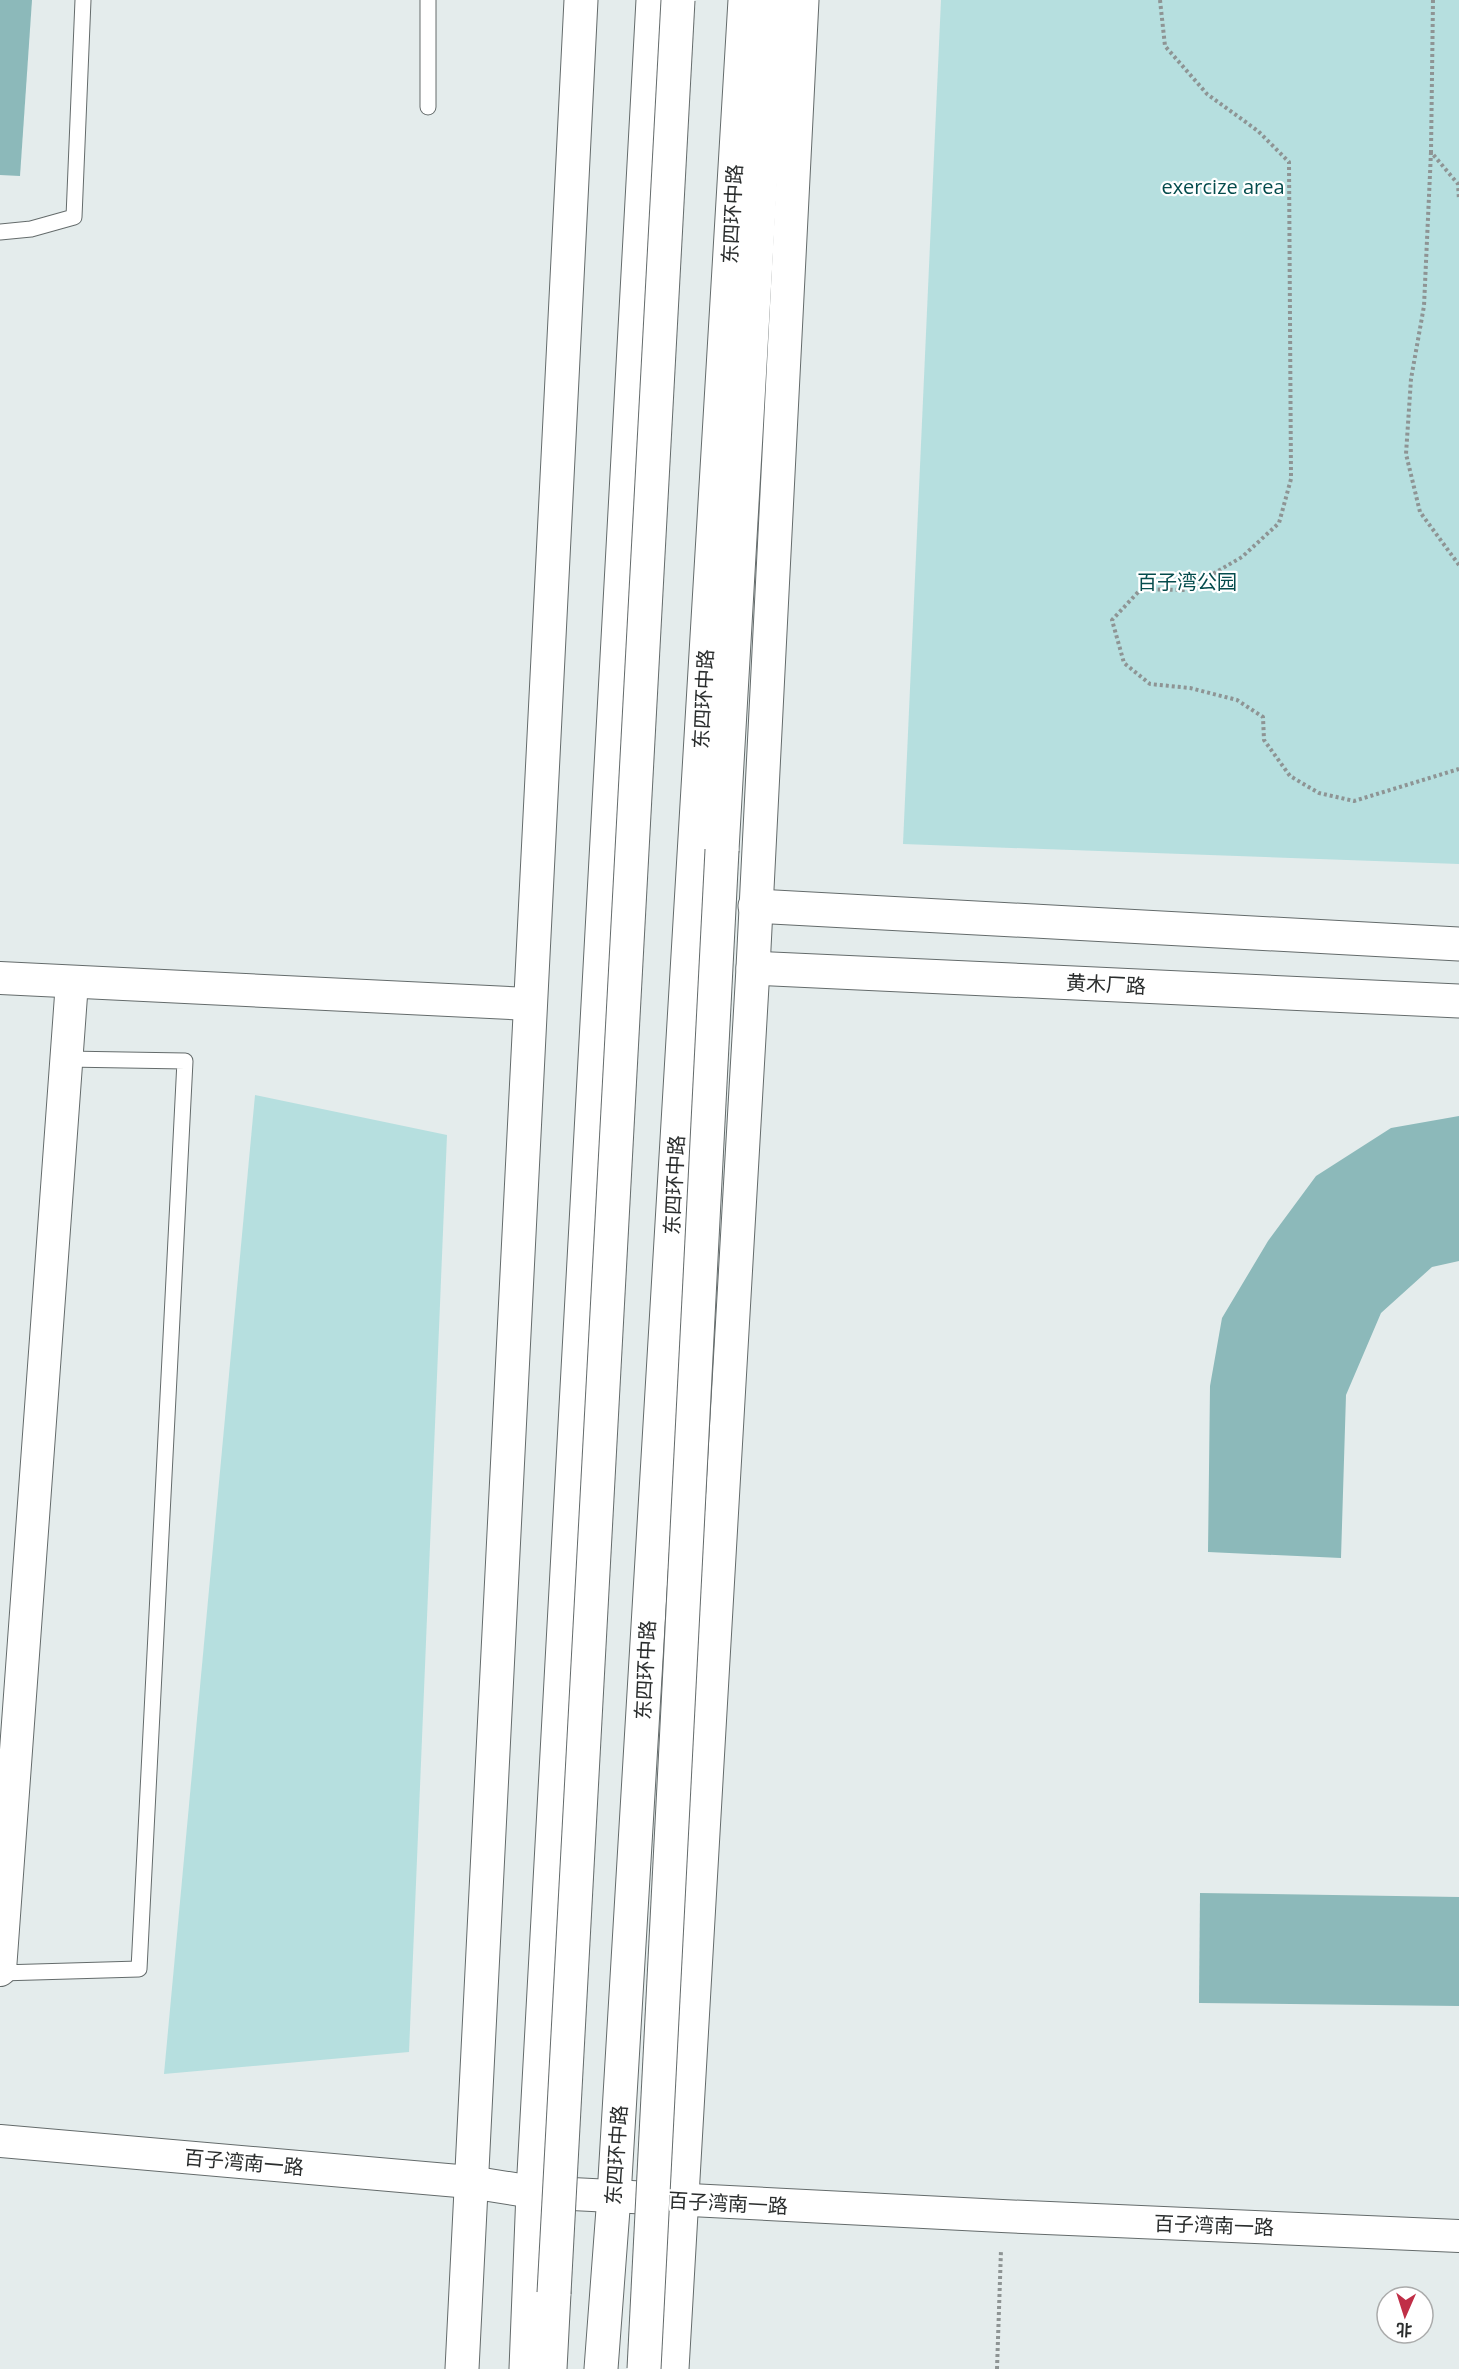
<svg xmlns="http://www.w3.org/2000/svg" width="1459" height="2369" font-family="'Open Sans','Noto Sans SC',sans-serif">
  <rect width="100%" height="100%" fill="#e4ecec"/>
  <g fill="#b6dfdf">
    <polygon points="941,0 1459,0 1459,864 903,844"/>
    <polygon points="255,1095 447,1135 409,2052 164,2074"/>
  </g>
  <g fill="#8cb9ba">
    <polygon points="0,0 32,0 20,176 0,175"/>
    <polygon points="1459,1116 1459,1261 1432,1267 1381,1313 1346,1395 1341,1558 1208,1552 1210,1386 1222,1318 1268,1241 1316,1176 1391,1128"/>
    <polygon points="1200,1893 1459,1897 1459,2006 1199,2003"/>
  </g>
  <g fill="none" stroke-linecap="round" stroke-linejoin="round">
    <g stroke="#646b6b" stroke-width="17">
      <g id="lane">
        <polyline points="428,107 428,0"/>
        <polyline points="0,232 31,229 74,217 83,0"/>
        <polyline points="0,1973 139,1969 185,1061 66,1059"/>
      </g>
    </g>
    <g stroke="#646b6b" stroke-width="34">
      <g id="street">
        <polyline points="0,978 530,1004"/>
        <polyline points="0,1970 72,982"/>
        <polyline points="0,2141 470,2182 533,2192 1002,2216 1459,2236"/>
      </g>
    </g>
    <g stroke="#646b6b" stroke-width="35">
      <g id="secondary">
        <polyline points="755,906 1459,944"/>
        <polyline points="753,968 1459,1001"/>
        <polyline points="462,2369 581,0"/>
        <polyline points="526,2369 533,2192 653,0"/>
        <polyline points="601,2369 614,2196 745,0"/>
        <polyline points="672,2369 753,968 802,0"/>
      </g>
    </g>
    <g stroke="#646b6b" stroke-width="35">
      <g id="highway">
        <polyline points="722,850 771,0"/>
        <polyline points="550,2369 554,2293"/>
      </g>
    </g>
    <g stroke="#8e9494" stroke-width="4" stroke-dasharray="3 3" stroke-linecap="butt">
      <polyline points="1160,0 1165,46 1207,94 1258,131 1289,162 1291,479 1279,523 1242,557 1185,590 1141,589 1112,620 1124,663 1150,684 1190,688 1237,700 1263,717 1264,740 1290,776 1319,793 1354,801 1459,769"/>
      <polyline points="1433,0 1431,152 1458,184 1459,200"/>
      <polyline points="1431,152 1424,306 1411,379 1406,454 1420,512 1459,565"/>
      <polyline points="997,2369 1001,2250"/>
    </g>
    <use href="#lane" stroke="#fff" stroke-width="15"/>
    <use href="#street" stroke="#fff" stroke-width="32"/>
    <use href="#secondary" stroke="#fff" stroke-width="33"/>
    <use href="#highway" stroke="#fff" stroke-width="33"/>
    <g stroke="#646b6b" stroke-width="35" stroke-linecap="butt">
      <g id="highway-bridge">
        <polyline points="554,2293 678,0"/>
        <polyline points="644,2369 722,850"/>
      </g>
    </g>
    <use href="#highway-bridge" stroke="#fff" stroke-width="33"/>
  </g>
  <g text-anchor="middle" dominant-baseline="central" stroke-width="4.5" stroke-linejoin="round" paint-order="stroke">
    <g font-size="20" fill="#054c4d" stroke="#fff">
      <text x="1223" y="186">exercize area</text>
      <text x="1187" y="581">百子湾公园</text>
    </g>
    <g font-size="20" fill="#2a2d2d" stroke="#fff">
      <text transform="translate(732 214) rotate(-87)">东四环中路</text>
      <text transform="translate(703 699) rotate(-87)">东四环中路</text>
      <text transform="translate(1106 984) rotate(3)">黄木厂路</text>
      <text transform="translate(674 1185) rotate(-87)">东四环中路</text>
      <text transform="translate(645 1670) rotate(-87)">东四环中路</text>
      <text transform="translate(616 2155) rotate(-86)">东四环中路</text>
      <text transform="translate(244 2162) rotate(5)">百子湾南一路</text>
      <text transform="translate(728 2203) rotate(3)">百子湾南一路</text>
      <text transform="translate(1214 2225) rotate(2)">百子湾南一路</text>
    </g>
  </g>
  <g transform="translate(1405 2315) rotate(183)"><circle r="28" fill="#ffffff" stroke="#aaabab" stroke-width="1.5"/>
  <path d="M0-4.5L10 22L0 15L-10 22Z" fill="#c02f47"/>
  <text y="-9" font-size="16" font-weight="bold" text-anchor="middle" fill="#2a2d2d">北</text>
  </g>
</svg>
